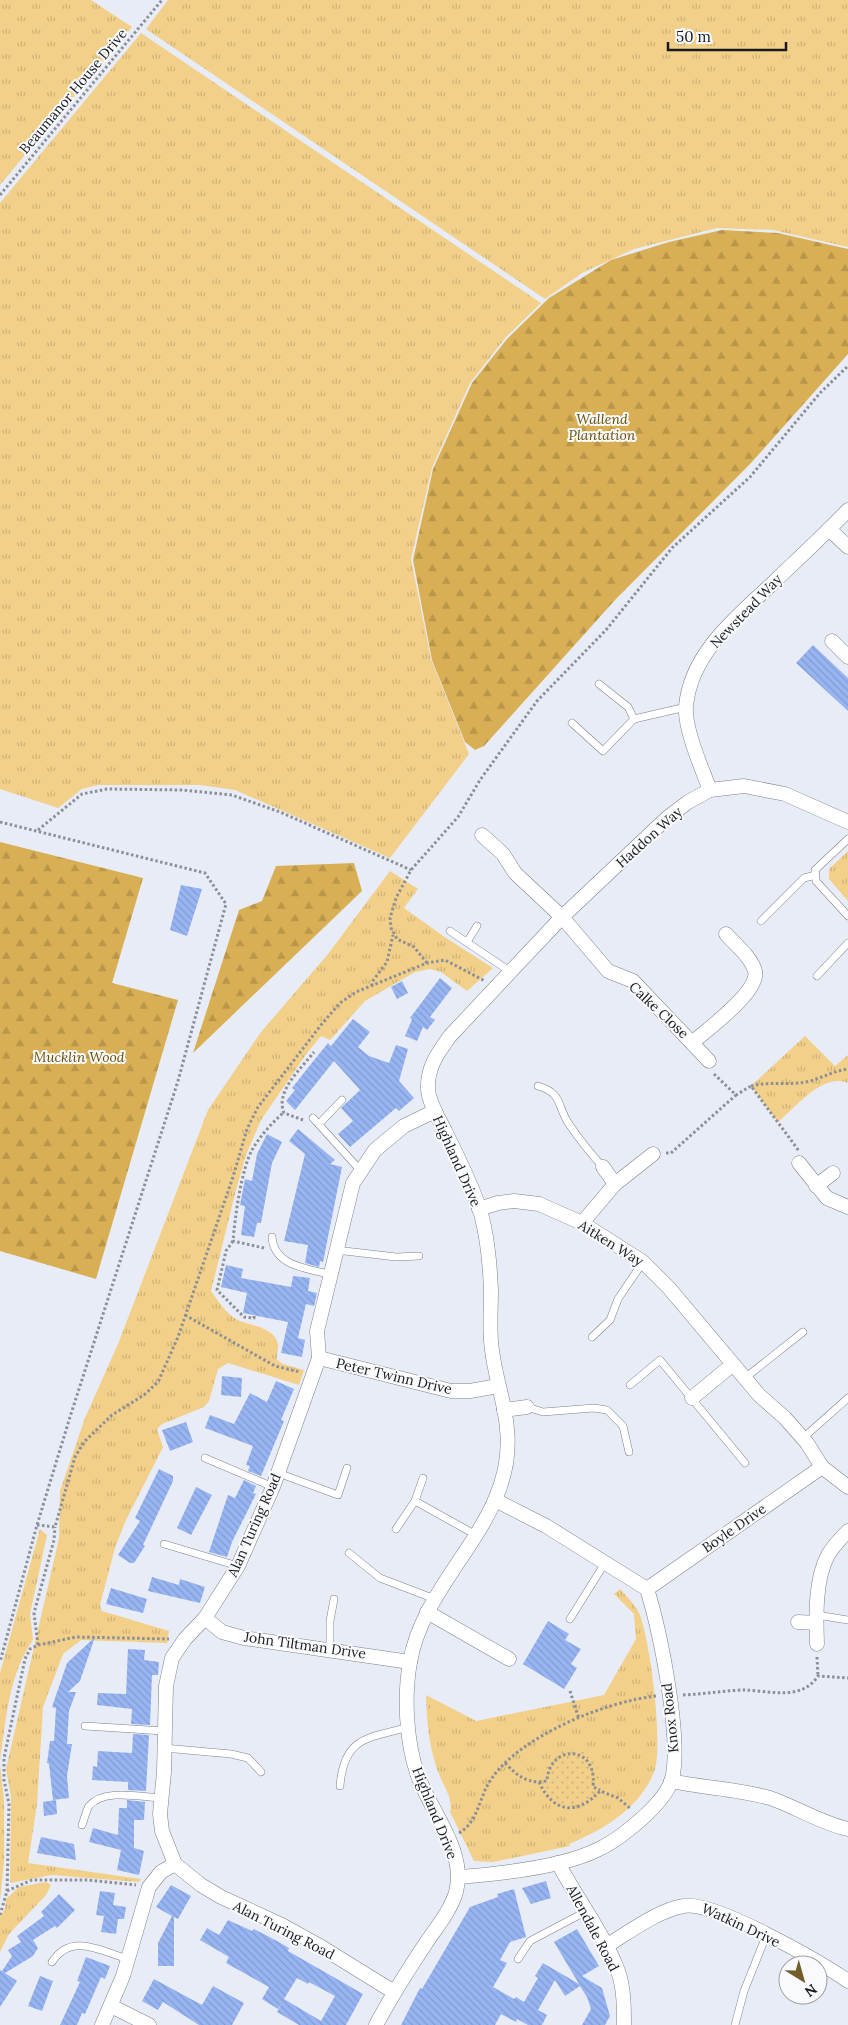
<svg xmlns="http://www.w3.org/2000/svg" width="848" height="2025" font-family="Lora,serif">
  <defs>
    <pattern id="grass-tufts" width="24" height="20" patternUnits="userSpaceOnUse" patternTransform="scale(1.25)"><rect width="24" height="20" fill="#f2d08a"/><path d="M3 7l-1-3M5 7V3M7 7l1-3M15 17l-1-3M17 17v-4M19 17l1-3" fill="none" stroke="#cfb277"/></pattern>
    <pattern id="forest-firs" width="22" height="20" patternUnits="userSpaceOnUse" patternTransform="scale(1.25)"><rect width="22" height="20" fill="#d8af54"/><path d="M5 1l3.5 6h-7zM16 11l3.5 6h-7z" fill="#b99649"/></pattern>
    <pattern id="park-dots" width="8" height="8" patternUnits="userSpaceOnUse" patternTransform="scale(1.25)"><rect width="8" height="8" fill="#f2d08a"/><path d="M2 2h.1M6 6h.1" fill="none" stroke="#cfb277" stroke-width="1.8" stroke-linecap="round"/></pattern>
    <pattern id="building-back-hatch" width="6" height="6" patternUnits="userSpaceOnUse" patternTransform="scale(1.25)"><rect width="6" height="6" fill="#98b5f3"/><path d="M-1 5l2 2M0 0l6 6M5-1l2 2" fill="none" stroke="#829bd0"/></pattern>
  </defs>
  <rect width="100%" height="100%" fill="#e8ecf6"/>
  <g fill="url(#grass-tufts)">
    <polygon points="0,0 91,0 132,27 0,185"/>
    <polygon points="168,0 848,0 848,247 773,230 717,228 634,249 582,273 545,299 146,29"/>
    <polygon points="141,33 541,303 506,337 470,383 432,468 411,559 431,659 469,754 390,858 235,790 200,785 98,785 82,789 58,808 0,789 0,203"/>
    <polygon points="848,851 848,901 829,879 829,869"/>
    <path d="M390 871 418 889 404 908 446 938 493 968 467 991 441 972 430 969 415 972 365 1001 330 1040 321 1036 307 1053 261 1120 246 1155 236 1190 211 1291C219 1302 227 1315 238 1320 251 1326 274 1327 278 1344 279 1348 276 1355 277 1360L283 1364 304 1370 299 1385 228 1363 218 1369 209 1401 204 1407 162 1424 157 1429 163 1447 125 1522 115 1548 100 1605 102 1611 169 1631 167 1643 81 1640 63 1654 43 1707 37 1804 28 1863 141 1879 139 1882 52 1875 10 1883 11 1797 6 1769 59 1538 60 1491 85 1418 118 1344 208 1110 261 1032 328 954Z"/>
    <path d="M805 1036 835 1066 848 1055V1083C823 1072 796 1107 778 1122L751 1086Z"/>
    <path d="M40 1529 47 1535 30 1614 33 1640C9 1674 6 1719 0 1761V1673Z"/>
    <path d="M620 1589C627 1597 634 1603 639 1613 650 1638 664 1747 654 1772 640 1808 603 1830 569 1844L570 1846 493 1862 474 1861 450 1812C453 1800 446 1790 441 1779 429 1751 427 1725 426 1695L476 1721 604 1695 636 1639 634 1614 614 1594Z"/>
    <polygon points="0,1764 4,1801 4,1861 0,1901"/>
    <polygon points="46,1882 51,1885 46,1895 9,1934 0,1952 0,1917 5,1908 6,1899 19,1887"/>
  </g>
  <g fill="url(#forest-firs)">
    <polygon points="722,230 778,233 848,249 848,354 751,463 615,600 484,746 475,750 465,742 432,660 413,560 433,469 472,383 507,339 549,298 611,260 669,242"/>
    <polygon points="0,842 143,878 112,983 178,1000 96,1279 0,1251"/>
    <polygon points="354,863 362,891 193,1053 239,910 262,901 276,866"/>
  </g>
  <circle fill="url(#park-dots)" cx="571" cy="1777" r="28"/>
  <g fill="url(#building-back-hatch)" fill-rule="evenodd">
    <polygon points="813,645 848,678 848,711 796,663"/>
    <polygon points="181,885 202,889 187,936 170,930"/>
    <polygon points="440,978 452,988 430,1017 435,1020 427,1030 423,1027 417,1041 405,1036 412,1019 410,1018"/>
    <polygon points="402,981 408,993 397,999 391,987"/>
    <polygon points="353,1019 370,1032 358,1047 369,1056 389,1063 396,1045 408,1049 399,1081 414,1098 399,1111 396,1108 350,1147 338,1134 353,1121 341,1108 360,1090 334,1061 295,1110 286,1101 295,1090 292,1088 307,1069 328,1043 331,1046"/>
    <polygon points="298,1129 335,1160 330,1164 342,1167 323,1262 320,1261 319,1267 305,1263 308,1245 284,1241 305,1154 289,1141"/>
    <polygon points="267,1134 282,1142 272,1163 261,1223 257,1223 254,1237 241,1235 245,1206 240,1205 245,1179 252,1181 257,1154"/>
    <polygon points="226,1265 243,1269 241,1278 291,1287 293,1276 310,1278 308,1291 317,1293 314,1306 306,1304 298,1338 305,1340 302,1357 281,1353 288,1322 243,1313 247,1293 221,1287"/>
    <polygon points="222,1376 242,1378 241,1397 221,1395"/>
    <polygon points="276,1381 294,1389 281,1420 284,1421 261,1476 248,1471 250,1466 246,1465 253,1446 205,1428 210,1415 234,1424 250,1393 267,1402"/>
    <polygon points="186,1422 193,1442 170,1451 162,1430"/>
    <polygon points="159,1469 173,1476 173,1481 143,1545 145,1546 134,1563 130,1563 118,1555 140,1521 135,1518"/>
    <polygon points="244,1480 256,1486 253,1493 256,1494 232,1542 227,1557 209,1552 228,1495 235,1498"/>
    <polygon points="196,1487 212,1495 191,1535 177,1528"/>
    <polygon points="152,1577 179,1585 180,1579 205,1587 200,1603 148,1591"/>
    <polygon points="111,1588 147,1599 143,1613 106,1604"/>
    <polygon points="548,1621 569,1634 565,1640 581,1649 571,1664 577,1668 564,1689 523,1664"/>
    <polygon points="95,1637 80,1681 68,1692 76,1692 69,1711 67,1744 72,1744 67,1776 69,1798 53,1800 49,1764 47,1763 50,1741 54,1741 56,1708 52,1707 67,1663"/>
    <polygon points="128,1649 145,1650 144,1660 159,1662 158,1675 152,1675 150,1725 131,1724 132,1709 97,1705 98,1693 126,1694"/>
    <polygon points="133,1734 149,1735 146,1791 128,1790 128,1782 92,1780 93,1766 97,1767 98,1751 132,1753"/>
    <polygon points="56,1800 57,1814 44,1816 43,1802"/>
    <polygon points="127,1800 145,1802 144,1820 134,1820 134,1848 144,1851 139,1875 117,1870 121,1850 89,1842 93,1828 118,1835 119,1808 127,1808"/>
    <polygon points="41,1837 74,1844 76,1860 37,1853"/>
    <polygon points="546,1881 551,1898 531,1904 522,1888"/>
    <polygon points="171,1885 191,1896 178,1919 174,1917 174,1966 158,1966 158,1943 172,1916 156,1907"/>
    <polygon points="514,1889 526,1937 510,1942 500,1960 507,1963 493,1987 514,1999 516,1997 524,2002 538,1978 535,1976 543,1963 579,1984 554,1942 577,1929 599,1966 582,1976 602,1988 610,2016 605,2025 582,2025 591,2009 587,1997 580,1986 565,1996 555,1980 538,2010 547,2015 542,2025 528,2025 517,2019 516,2022 501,2014 495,2025 401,2025 420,1988 422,1989 470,1907 498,1897 497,1894"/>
    <polygon points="100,1891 115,1893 113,1905 126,1907 124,1919 118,1919 116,1934 101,1932 104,1916 96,1915"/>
    <polygon points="59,1894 75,1910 57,1928 55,1926 33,1940 38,1948 33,1956 5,1973 17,1981 0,2007 0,1970 2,1971 12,1956 8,1950 21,1942 17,1936 44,1916 41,1912"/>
    <path d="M228 1920 252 1931 254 1929 277 1941 289 1948 288 1951 363 1994 346 2025H299L277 2012 282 2003 278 2009 262 1999 269 1987 226 1963 229 1957 200 1940 207 1928 219 1935ZM297 1978 308 1984 309 1982 335 1996 321 2021 284 1999Z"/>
    <polygon points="86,1957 110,1966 105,1979 101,1977 85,2014 82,2013 77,2025 60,2025 80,1982 77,1981"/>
    <polygon points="40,1976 53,1981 42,2011 28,2006"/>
    <polygon points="154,1979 202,2005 213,1986 244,2003 232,2025 199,2025 163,2002 158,2010 142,2001"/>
  </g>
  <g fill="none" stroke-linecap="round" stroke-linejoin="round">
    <g stroke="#7c8088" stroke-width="8">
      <g id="service">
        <polyline points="599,684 628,707 634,719"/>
        <polyline points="572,723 603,751 634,719 686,707"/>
        <polyline points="848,839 815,870 816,881 848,916"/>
        <polyline points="761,921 804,878 816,875"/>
        <polyline points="450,931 511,972"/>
        <polyline points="467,942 477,926"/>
        <polyline points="817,976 848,943"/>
        <path d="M538 1086C563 1093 557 1107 569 1124 579 1139 591 1154 603 1167"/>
        <polyline points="313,1118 361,1171"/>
        <polyline points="319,1124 342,1100"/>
        <path d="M272 1237C274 1267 308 1268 331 1275"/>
        <polyline points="336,1250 396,1257 419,1256"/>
        <polyline points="592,1337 610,1320 618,1299 643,1262"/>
        <polyline points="745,1378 803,1332"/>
        <polyline points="630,1385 660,1360 745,1463"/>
        <polyline points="527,1407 543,1412 594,1408 607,1410 623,1426 629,1452"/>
        <polyline points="803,1438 848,1398"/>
        <polyline points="205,1458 273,1487"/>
        <polyline points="278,1473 338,1495 347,1468"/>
        <polyline points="415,1501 476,1535"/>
        <polyline points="396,1529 415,1501 423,1478"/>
        <polyline points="164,1544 238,1566"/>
        <polyline points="349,1553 380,1578 435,1599"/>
        <polyline points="817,1615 848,1620"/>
        <polyline points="570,1619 605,1563"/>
        <polyline points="330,1650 330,1621 334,1599"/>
        <polyline points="85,1726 164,1731"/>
        <polyline points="164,1748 231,1754 248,1758 261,1772"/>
        <path d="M340 1786C344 1736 369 1738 409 1727"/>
        <path d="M82 1825C84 1820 86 1811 89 1806 104 1788 141 1797 161 1798"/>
        <polyline points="518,1959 530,1941 585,1912"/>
        <path d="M52 1962C71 1932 101 1951 128 1959"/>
        <polyline points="735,2025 744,1991 766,1936"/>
      </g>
    </g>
    <g stroke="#7c8088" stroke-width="15">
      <g id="minor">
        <polyline points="829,529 848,547"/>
        <polyline points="832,641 848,657"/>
        <path d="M710 790C702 769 684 728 686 706 691 652 738 616 774 582 799 558 824 535 848 510"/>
        <polyline points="482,835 503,854 515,873 562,917 608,971 633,981 709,1061"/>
        <path d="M693 1042C708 1029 760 991 755 971 751 957 736 945 726 934"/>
        <polyline points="799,1163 827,1198 848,1207"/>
        <polyline points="603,1167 615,1184"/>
        <polyline points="816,1186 833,1173"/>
        <polyline points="479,1209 498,1203 514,1201 539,1204 582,1223 643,1262 669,1288 759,1395 785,1418 807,1443 822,1467 848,1487"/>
        <polyline points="582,1223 615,1184 653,1154"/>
        <polyline points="319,1358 451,1391 470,1391 498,1386"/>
        <polyline points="692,1398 732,1365"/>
        <polyline points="504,1410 527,1407"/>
        <polyline points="647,1589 822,1467"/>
        <polyline points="427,1612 509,1659"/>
        <polyline points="205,1618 222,1632 244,1638 410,1662"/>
        <polyline points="798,1622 816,1623"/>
        <path d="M817 1644C816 1616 815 1579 828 1555 833 1546 841 1538 848 1531"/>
        <path d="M671 1781C704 1788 738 1789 770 1798 796 1807 821 1823 848 1829"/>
        <path d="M558 1863C576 1897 605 1936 618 1971 624 1988 624 2007 624 2025"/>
        <path d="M459 1877C498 1874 564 1867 599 1849 616 1841 634 1826 648 1813 656 1805 669 1791 672 1779 682 1738 660 1631 647 1589L546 1526 495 1500"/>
        <path d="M606 1946C628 1933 658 1910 684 1906 713 1900 820 1962 848 1981"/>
        <polyline points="394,1992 318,1945 282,1925 221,1897 201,1885 175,1864 162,1831 160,1814 164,1772 166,1686 172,1658 185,1639 205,1618 238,1566 273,1487 319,1358 317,1331 353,1183 375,1150 404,1126 435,1111"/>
        <polyline points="111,2006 149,2025"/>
        <polyline points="102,2025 123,1976 149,1887 161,1872 175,1864"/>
        <path d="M376 2025C391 1997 408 1970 426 1943 436 1928 451 1910 456 1892 467 1850 429 1810 417 1773 406 1740 404 1696 410 1662 425 1576 517 1521 507 1429 505 1402 495 1377 492 1350 489 1331 491 1311 491 1291 490 1265 487 1232 479 1207 470 1181 458 1157 446 1133 440 1120 429 1104 428 1089 427 1067 438 1053 450 1036L562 917 667 818 688 802 710 790 744 786 785 794 848 822"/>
      </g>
    </g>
    <g stroke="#8c8f96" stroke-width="3" stroke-dasharray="2.5 2.5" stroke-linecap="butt">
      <polyline points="0,195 162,0"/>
      <polyline points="0,822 205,873 226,904 178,1081 70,1417 37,1525 0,1662"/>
      <polyline points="38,830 82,794 107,789 182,790 232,795 280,812 411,870"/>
      <polyline points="427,963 414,947 397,939 391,928 390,918 396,898 411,870 458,817 480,780 537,701 606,630 672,548 750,477 820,393 848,366"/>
      <polyline points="372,986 372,982 387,962 393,935"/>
      <polyline points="714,1074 736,1095 751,1086 799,1151"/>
      <path d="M751 1086C770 1081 791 1086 810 1081 824 1077 834 1071 848 1069"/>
      <path d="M303 1120 284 1113C275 1091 301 1069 314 1052"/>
      <polyline points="666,1153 671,1153 736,1095"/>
      <polyline points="233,1241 226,1251 217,1290 244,1317 254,1318 254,1315"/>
      <path d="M264 1248 233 1241C235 1217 241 1171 252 1150 260 1136 272 1123 284 1112"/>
      <polyline points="185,1315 275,1366 300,1372"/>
      <polyline points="37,1525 55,1527 75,1457 84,1442 112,1415 144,1395 158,1382 178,1337 233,1177 247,1129 258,1107 321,1025 340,1003 356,992 427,963 445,960 485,981"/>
      <polyline points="38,1645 76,1637 169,1639"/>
      <polyline points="817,1657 818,1676"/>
      <polyline points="570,1691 579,1719"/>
      <path d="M683 1695C703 1694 722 1691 742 1690 768 1690 801 1702 818 1676L848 1678"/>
      <path d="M505 1763C516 1774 523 1781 539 1782 553 1813 577 1816 600 1791L618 1798 631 1809"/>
      <path d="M539 1782 547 1781C549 1744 598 1743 593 1787L600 1790"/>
      <path d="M459 1833C479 1822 479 1795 492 1778 522 1735 607 1701 657 1696"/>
      <polyline points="7,1891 32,1880 88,1880 136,1885"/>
      <polyline points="0,1915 7,1891 9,1804 4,1780 4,1758 25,1659 30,1649 38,1645 34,1613 54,1540 55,1527"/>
    </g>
    <use href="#service" stroke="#fff" stroke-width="7"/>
    <use href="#minor" stroke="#fff" stroke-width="14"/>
  </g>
  <g text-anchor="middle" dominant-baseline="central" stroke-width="4" stroke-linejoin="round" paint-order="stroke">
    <g font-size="14" fill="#181a1d" stroke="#f8fafd">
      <text transform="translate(73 91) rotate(-50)">Beaumanor House Drive</text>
      <text transform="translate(746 611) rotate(-46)">Newstead Way</text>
      <text transform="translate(649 837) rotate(-42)">Haddon Way</text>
      <text transform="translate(659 1010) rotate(43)">Calke Close</text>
      <text transform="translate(457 1161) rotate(66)">Highland Drive</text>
      <text transform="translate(611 1243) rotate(32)">Aitken Way</text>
      <text transform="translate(394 1376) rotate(13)">Peter Twinn Drive</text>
      <text transform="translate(254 1525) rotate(-66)">Alan Turing Road</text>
      <text transform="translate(734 1528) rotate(-35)">Boyle Drive</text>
      <text transform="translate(305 1645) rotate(8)">John Tiltman Drive</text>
      <text transform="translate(670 1718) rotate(-96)">Knox Road</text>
      <text transform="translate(435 1813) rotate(68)">Highland Drive</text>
      <text transform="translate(741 1925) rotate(25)">Watkin Drive</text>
      <text transform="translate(593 1928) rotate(62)">Allendale Road</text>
      <text transform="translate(284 1930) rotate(27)">Alan Turing Road</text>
    </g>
    <g font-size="14" font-style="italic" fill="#6a4f04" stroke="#f8fafd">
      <text x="602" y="419">Wallend<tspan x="602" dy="16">Plantation</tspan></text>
      <text x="79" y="1057">Mucklin Wood</text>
    </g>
  </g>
  <g transform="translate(803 1980) rotate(143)"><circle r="24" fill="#f8fafd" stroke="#9ea0a3"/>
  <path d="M0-4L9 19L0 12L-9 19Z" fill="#735d2d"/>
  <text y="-8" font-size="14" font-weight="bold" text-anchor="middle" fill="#181a1d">N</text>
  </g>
  <path d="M668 42v8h118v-8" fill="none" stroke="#181a1d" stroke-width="2.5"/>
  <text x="676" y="42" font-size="15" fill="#181a1d" stroke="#f8fafd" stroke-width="4" paint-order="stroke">50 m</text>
</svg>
